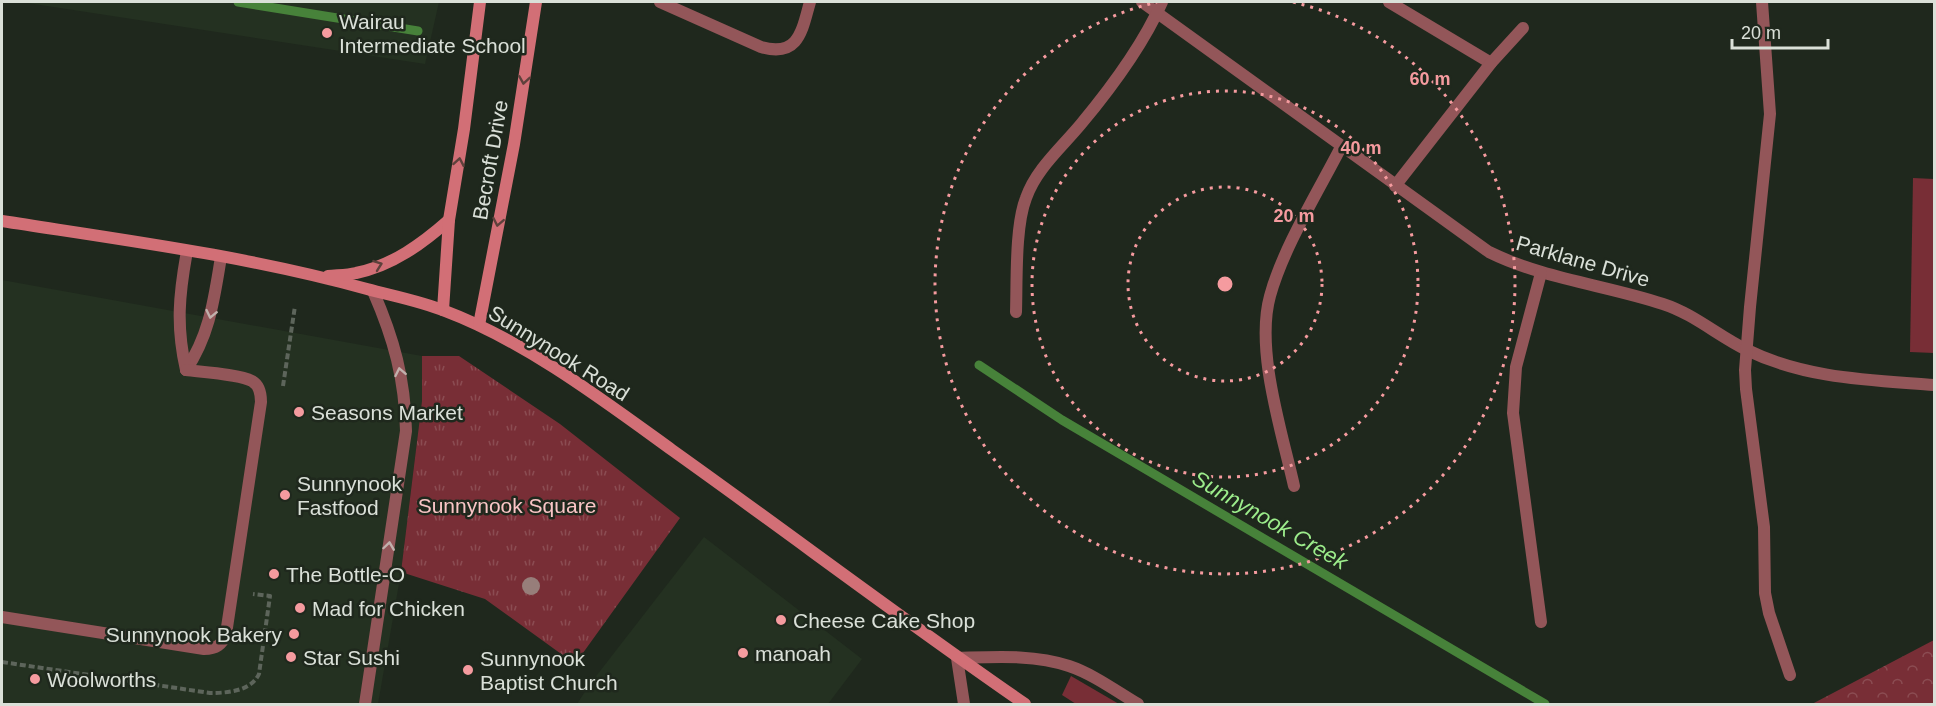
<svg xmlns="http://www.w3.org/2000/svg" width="1936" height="706" font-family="Arial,sans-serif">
  <defs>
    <pattern id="forest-crowns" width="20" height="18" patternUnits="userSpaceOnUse" patternTransform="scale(1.5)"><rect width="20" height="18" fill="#782e36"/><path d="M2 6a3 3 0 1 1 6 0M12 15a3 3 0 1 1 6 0" fill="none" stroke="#8b4c52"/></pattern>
    <pattern id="park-tufts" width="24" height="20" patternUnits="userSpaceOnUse" patternTransform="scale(1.5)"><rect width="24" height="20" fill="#782e36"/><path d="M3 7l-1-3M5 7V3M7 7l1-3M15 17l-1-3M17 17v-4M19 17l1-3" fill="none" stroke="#8b4c52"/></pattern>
  </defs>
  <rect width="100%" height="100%" fill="#1f281d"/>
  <g fill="#243121">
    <polygon points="21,2 439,2 425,64"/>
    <polygon points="2,280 422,356 422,401 401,572 378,704 2,704"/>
    <polygon points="704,537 862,659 828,704 577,704 590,684"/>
  </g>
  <g fill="#782e36">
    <polygon points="1913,178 1934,179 1934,353 1910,352"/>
    <polygon points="1071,676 1119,704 1076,704 1062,695"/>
  </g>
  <polygon fill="url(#forest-crowns)" points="1934,640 1934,704 1812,704"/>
  <polygon fill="url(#park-tufts)" points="422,356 459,356 560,424 680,518 575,664 485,599 401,572 422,401"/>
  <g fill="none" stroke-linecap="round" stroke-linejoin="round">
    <g stroke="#47823a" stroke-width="9">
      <polyline points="238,2 418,31"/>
      <polyline points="979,365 1062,420 1545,704"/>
    </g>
    <g stroke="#5d655b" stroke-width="4" stroke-dasharray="6 3" stroke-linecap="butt">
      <polyline points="283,386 295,306"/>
      <path d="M2 662 210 693C228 693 251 691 259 674L270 596 253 594"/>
    </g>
    <g stroke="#935659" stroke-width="12">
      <path d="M186 370C210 334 214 299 221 257"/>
      <path d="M186 370C176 326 179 295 187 251"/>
      <path d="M2 617 204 649C216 649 222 645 226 634L261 402C261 393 259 385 252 381 239 374 201 372 186 370"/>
      <path d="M365 704 406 431C405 379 394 339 373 291"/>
      <path d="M964 704 957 658C993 657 1034 654 1069 666 1093 674 1116 691 1138 704"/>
    </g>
    <g stroke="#935659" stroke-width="12">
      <path d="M660 2 761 47C799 58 802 30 810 2"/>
      <path d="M1142 2 1489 252C1544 279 1605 285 1663 304 1694 314 1718 336 1747 350 1806 379 1871 380 1934 385"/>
      <polyline points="1389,2 1491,63"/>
      <polyline points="1762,2 1770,114 1750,307 1745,370 1746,389 1764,527 1765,593 1769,613 1790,675"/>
      <polyline points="1395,186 1491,63 1523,28"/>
      <polyline points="1541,273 1516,367 1513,413 1541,622"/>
      <path d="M1016 312C1017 281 1015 226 1026 198 1036 169 1062 147 1081 124 1111 88 1143 45 1162 2"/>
      <path d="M1294 486C1282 432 1255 350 1270 296 1283 248 1318 192 1341 147"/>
    </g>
    <g stroke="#d26f76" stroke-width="12">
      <path d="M2 221C124 240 247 256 367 289 393 296 420 301 445 311 525 341 603 400 672 450 790 534 906 622 1025 704"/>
      <path d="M328 276C337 275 347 275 356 273 392 266 423 243 449 220"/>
      <polyline points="443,310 449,220 464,129 480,2"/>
      <polyline points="479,325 514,144 536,2"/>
    </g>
  </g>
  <circle fill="#977e7a" cx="531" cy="586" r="9"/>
  <defs><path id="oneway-chevron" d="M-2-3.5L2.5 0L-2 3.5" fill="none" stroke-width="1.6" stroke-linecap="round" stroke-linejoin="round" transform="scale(1.5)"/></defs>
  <g stroke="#5e413c">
    <use href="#oneway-chevron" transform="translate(524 80) rotate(99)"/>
    <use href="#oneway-chevron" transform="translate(459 162) rotate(-80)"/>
    <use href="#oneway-chevron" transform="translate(498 222) rotate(101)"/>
    <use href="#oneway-chevron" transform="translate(378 265) rotate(-20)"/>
  </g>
  <g stroke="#c1b0ac">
    <use href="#oneway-chevron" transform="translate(211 314) rotate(102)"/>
    <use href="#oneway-chevron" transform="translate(400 372) rotate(-101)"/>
    <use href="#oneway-chevron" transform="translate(389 546) rotate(-82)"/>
  </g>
  <g fill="none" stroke="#f59b9f" stroke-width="3" stroke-dasharray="3 6">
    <circle cx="1225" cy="284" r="97"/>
    <circle cx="1225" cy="284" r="193"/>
    <path d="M1293 2A290 290 0 1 1 1157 2"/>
  </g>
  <g fill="#f59b9f" stroke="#1f281d" stroke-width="2">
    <circle cx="327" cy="33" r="6"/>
    <circle cx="299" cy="412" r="6"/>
    <circle cx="285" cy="495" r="6"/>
    <circle cx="274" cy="574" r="6"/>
    <circle cx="300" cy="608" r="6"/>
    <circle cx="781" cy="620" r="6"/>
    <circle cx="294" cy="634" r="6"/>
    <circle cx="743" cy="653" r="6"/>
    <circle cx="291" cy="657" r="6"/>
    <circle cx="468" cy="670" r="6"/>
    <circle cx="35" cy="679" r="6"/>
  </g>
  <g text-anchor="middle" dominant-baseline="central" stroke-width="5" stroke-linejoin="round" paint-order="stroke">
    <g font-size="21" fill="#dae0d8" stroke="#1f281d" text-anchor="start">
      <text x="339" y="21">Wairau<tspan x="339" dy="24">Intermediate School</tspan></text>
      <text x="311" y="412">Seasons Market</text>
      <text x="297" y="483">Sunnynook<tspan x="297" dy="24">Fastfood</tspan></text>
      <text x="286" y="574">The Bottle-O</text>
      <text x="312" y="608">Mad for Chicken</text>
      <text x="793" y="620">Cheese Cake Shop</text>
      <text x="282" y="634" text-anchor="end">Sunnynook Bakery</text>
      <text x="755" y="653">manoah</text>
      <text x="303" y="657">Star Sushi</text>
      <text x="480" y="658">Sunnynook<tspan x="480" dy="24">Baptist Church</tspan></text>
      <text x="47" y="679">Woolworths</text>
    </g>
    <g font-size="21" fill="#dae0d8" stroke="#1f281d">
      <text transform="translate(490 160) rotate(-80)">Becroft Drive</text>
      <text transform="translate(1583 261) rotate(16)">Parklane Drive</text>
      <text transform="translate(559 353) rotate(32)">Sunnynook Road</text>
    </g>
    <g font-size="21" fill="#fac5c6" stroke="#1f281d">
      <text x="507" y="505">Sunnynook Square</text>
    </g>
    <g font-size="22" font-style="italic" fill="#9cec8b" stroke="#1f281d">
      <text transform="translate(1270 520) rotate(30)">Sunnynook Creek</text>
    </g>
  </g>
  <circle cx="1225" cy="284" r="9" fill="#f59b9f" stroke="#1f281d" stroke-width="3"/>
  <g font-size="18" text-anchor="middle" font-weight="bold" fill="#f59b9f" stroke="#1f281d" stroke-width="5" stroke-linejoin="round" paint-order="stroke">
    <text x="1430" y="85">60 m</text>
    <text x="1361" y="154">40 m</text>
    <text x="1294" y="222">20 m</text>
  </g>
  <rect width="1936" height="706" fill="none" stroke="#dae0d8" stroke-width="6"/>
  <path d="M1732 39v9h96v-9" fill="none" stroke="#dae0d8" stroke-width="3"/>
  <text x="1741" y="39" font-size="18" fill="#dae0d8" stroke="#1f281d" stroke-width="4.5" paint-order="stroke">20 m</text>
</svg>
